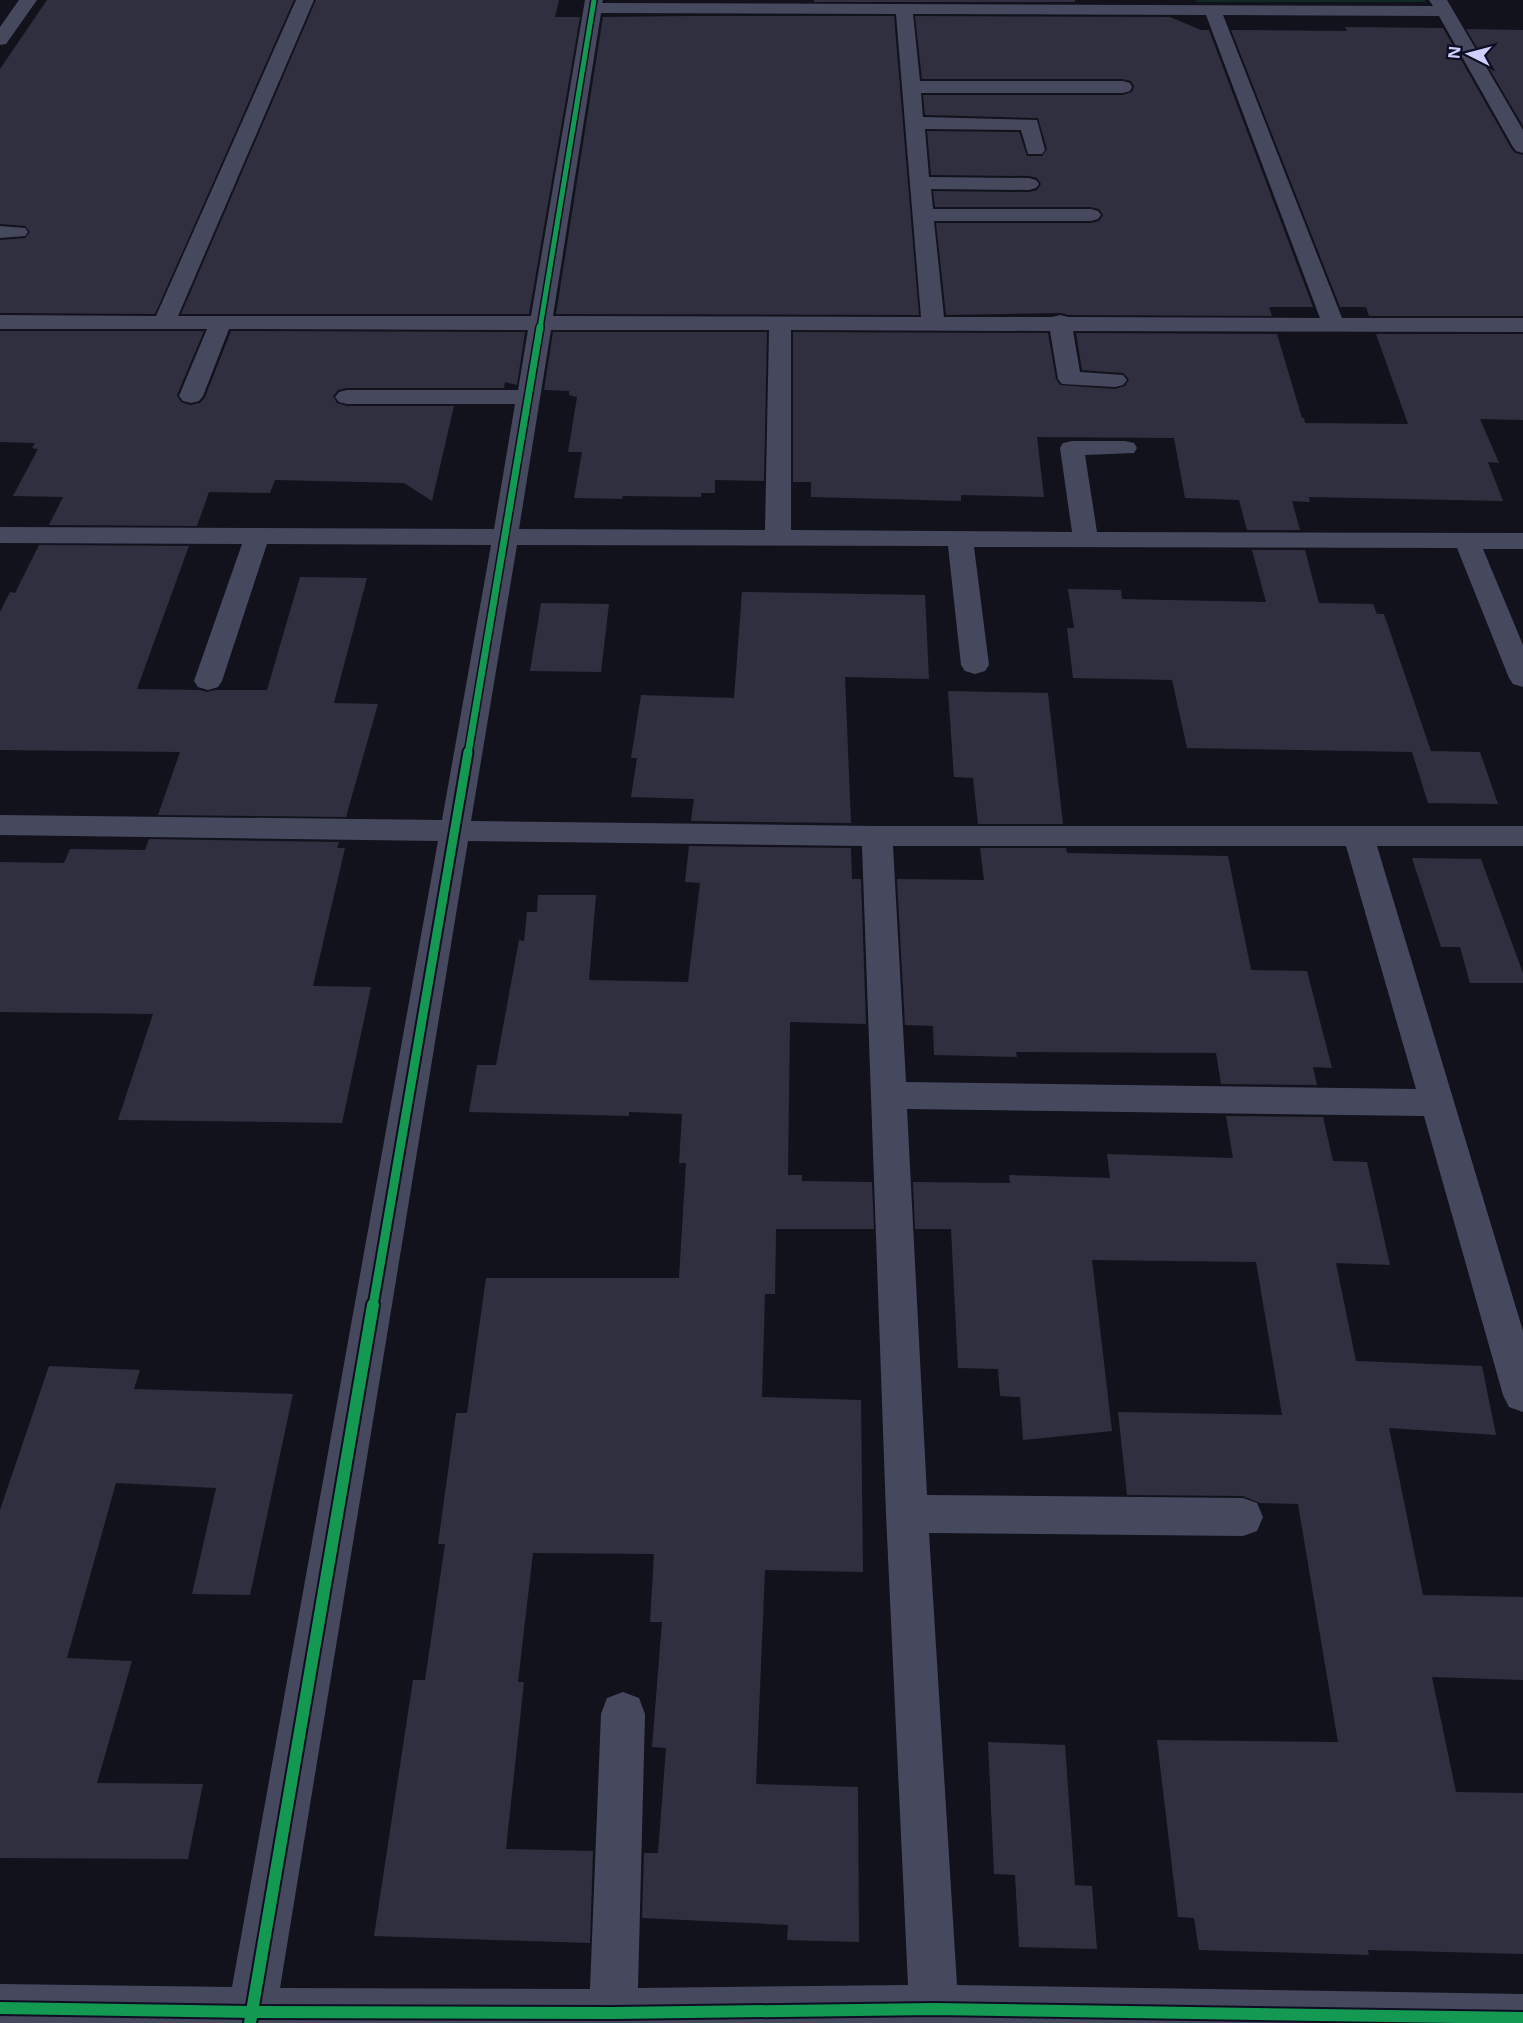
<svg xmlns="http://www.w3.org/2000/svg" width="1523" height="2023" font-family="'Noto Sans',sans-serif">
  <rect width="100%" height="100%" fill="#12121d"/>
  <polygon fill="#102826" points="1196,0 1425,0 1426,2 1197,2"/>
  <g fill="#302f3f">
    <polygon points="47,0 294,0 155,314 0,313 0,240 25,238 30,232 25,226 0,224 0,69"/>
    <polygon points="316,0 559,0 555,17 580,17 529,314 181,314"/>
    <rect x="814" y="0" width="261" height="2"/>
    <polygon points="690,16 894,16 919,315 556,314 603,17"/>
    <polygon points="915,16 1170,17 1201,30 1209,30 1313,307 1269,307 1272,316 1068,315 1061,313 946,315 936,223 1091,223 1099,221 1103,215 1099,209 1091,207 935,207 933,191 1029,192 1037,190 1041,184 1037,178 1029,176 931,175 927,131 1019,132 1027,156 1042,156 1047,149 1038,118 925,115 923,95 1123,95 1132,92 1134,86 1131,81 1123,79 922,79"/>
    <polygon points="1345,27 1443,28 1511,148 1515,153 1523,155 1523,316 1369,316 1366,307 1340,307 1231,30 1347,31"/>
    <polygon points="1466,29 1523,30 1523,126"/>
    <polygon points="0,331 204,331 177,395 181,402 190,405 200,403 205,397 231,331 525,332 517,385 505,382 504,388 347,388 338,390 333,396 337,403 347,406 454,406 432,501 404,483 275,480 270,493 209,492 197,526 49,525 63,497 13,496 38,449 32,448 35,443 0,442"/>
    <polygon points="553,332 767,332 764,481 715,480 715,493 701,493 701,497 623,496 622,499 574,498 582,452 568,452 577,397 569,395 569,391 544,390"/>
    <polygon points="793,332 1048,333 1056,379 1060,385 1115,389 1125,386 1129,379 1123,373 1082,370 1076,333 1277,334 1302,418 1304,418 1305,423 1408,424 1376,334 1523,334 1523,420 1480,419 1499,463 1488,462 1503,501 1309,497 1310,502 1292,501 1300,530 1247,530 1239,500 1185,498 1174,438 1037,437 1044,497 961,495 961,501 811,497 811,482 793,482"/>
    <polygon points="39,545 189,546 137,689 199,690 207,692 216,690 267,690 300,577 367,578 334,703 378,704 346,817 158,815 180,752 0,750 0,612 10,592 15,593"/>
    <polygon points="1252,550 1305,550 1319,603 1373,604 1377,614 1384,614 1431,751 1480,752 1498,804 1428,803 1412,752 1187,748 1172,680 1073,678 1067,628 1074,628 1068,589 1121,590 1122,599 1266,602"/>
    <polygon points="742,592 925,595 929,679 845,677 851,823 691,821 694,799 631,797 637,758 631,758 641,695 734,698"/>
    <polygon points="541,603 609,604 601,672 530,671"/>
    <polygon points="948,691 1048,693 1063,824 978,824 973,778 954,777"/>
    <polygon points="149,839 339,842 337,848 345,848 313,986 371,987 342,1123 118,1120 153,1014 0,1012 0,862 64,863 70,849 145,850"/>
    <polygon points="689,846 851,848 852,879 861,879 866,1024 790,1022 788,1175 802,1175 802,1181 872,1182 874,1229 776,1229 775,1294 765,1294 762,1397 861,1400 863,1572 765,1570 756,1784 858,1787 859,1942 787,1940 788,1925 642,1918 644,1853 658,1853 666,1748 652,1747 662,1622 650,1622 654,1554 533,1553 518,1682 524,1682 506,1849 593,1851 590,1943 374,1936 413,1680 425,1680 445,1544 438,1544 456,1413 467,1413 486,1278 679,1278 686,1163 679,1163 682,1114 629,1112 629,1116 469,1112 477,1065 496,1065 519,940 524,941 527,912 537,912 538,895 596,895 589,980 688,982 700,883 685,882"/>
    <polygon points="980,848 1066,848 1067,853 1228,856 1251,970 1307,971 1332,1068 1313,1067 1317,1085 1221,1084 1216,1053 1016,1052 1017,1057 934,1055 933,1026 905,1025 897,879 984,880"/>
    <polygon points="1412,858 1481,859 1523,973 1523,983 1470,983 1460,947 1441,947"/>
    <polygon points="1226,1116 1323,1117 1333,1161 1367,1162 1390,1265 1336,1263 1356,1361 1482,1366 1496,1435 1389,1428 1423,1595 1523,1597 1523,1680 1432,1677 1456,1792 1523,1793 1523,1954 1368,1950 1369,1955 1199,1950 1194,1918 1178,1917 1157,1740 1338,1742 1298,1504 1260,1503 1243,1496 1127,1495 1118,1412 1282,1415 1256,1262 1092,1260 1112,1431 1023,1440 1020,1397 1000,1396 998,1369 958,1368 951,1229 915,1229 913,1182 1010,1183 1009,1175 1110,1178 1107,1154 1233,1158"/>
    <polygon points="49,1366 140,1370 134,1389 293,1394 250,1595 192,1594 216,1488 116,1483 67,1658 132,1661 97,1783 203,1784 188,1859 0,1858 0,1510"/>
    <polygon points="988,1742 1065,1745 1075,1885 1092,1886 1097,1949 1019,1947 1015,1875 994,1874"/>
  </g>
  <g fill="none" stroke-linecap="round" stroke-linejoin="round">
    <g fill="#46485e" fill-rule="evenodd">
      <polygon points="19,0 37,0 6,44 0,45 0,27"/>
      <path d="M296 0H314L178 316H531L585 0H603L602 3 1433 6 1429 0H1447L1523 130V153L1516 151 1513 147 1439 16 1223 15 1342 318H1523V332L1073 331 1080 372 1123 375 1127 380 1123 385 1115 387 1062 384 1058 379 1050 331 791 330V530L1072 532 1060 448 1063 443 1072 441H1125L1134 443 1137 448 1134 453 1085 455 1097 532 1523 533V549H1483L1523 645V687L1513 684 1509 678 1457 548 974 547 989 665 985 671 975 674 965 671 961 665 948 546 517 545 471 821 877 826H1523V846H1377L1523 1331V1412L1509 1407 1503 1395 1424 1116 907 1109 927 1495 1243 1498 1257 1503 1263 1517 1257 1531 1243 1536 929 1533 957 1985 1523 1994V2023H0V1984L232 1987 438 841 0 835V815L442 820 491 545 267 544 222 681 218 687 208 690 198 687 194 681 242 544 0 543V527L494 529 515 404H347L339 402 335 397 339 392 347 390H518L528 330 229 329 203 396 199 401 191 403 183 401 179 396 207 329H0V315L156 316ZM601 13 896 14 921 317 553 316ZM913 14 1206 15 1320 318 1068 317 1060 315 1052 317H944L934 221H1091L1098 219 1101 215 1098 211 1091 209H933L931 189 1029 190 1036 188 1039 184 1036 180 1029 178 929 177 925 129 1021 130 1028 154H1042L1045 150 1037 120 923 117 921 93H1123L1130 91 1132 87 1130 83 1123 81H920ZM551 330H769L765 530 519 529ZM468 841 862 846 886 1514 908 1985 638 1988 645 1714 639 1698 623 1692 607 1698 601 1714 590 1989 280 1988ZM893 846H1346L1416 1089 906 1082Z"/>
      <polygon points="0,226 25,228 28,232 25,236 0,238"/>
    </g>
    <g stroke="#0e0d22" stroke-width="8">
      <polyline id="cycleway-far3" points="540,328 594,0"/>
    </g>
    <g stroke="#0e0d22" stroke-width="10">
      <polyline id="cycleway-far2" points="468,754 540,327"/>
    </g>
    <g stroke="#0e0d22" stroke-width="13">
      <polyline id="cycleway-far1" points="373,1306 468,752"/>
    </g>
    <g stroke="#0e0d22" stroke-width="16">
      <g id="cycleway">
        <polyline points="0,2008 252,2012 613,2013 934,2009 1523,2018"/>
        <polyline points="250,2023 373,1305"/>
      </g>
    </g>
    <use href="#cycleway-far3" stroke="#139951" stroke-width="5"/>
    <use href="#cycleway-far2" stroke="#139951" stroke-width="7"/>
    <use href="#cycleway-far1" stroke="#139951" stroke-width="9"/>
    <use href="#cycleway" stroke="#139951" stroke-width="12"/>
  </g>
  <g transform="translate(1469 54) rotate(276)" stroke="#0e0d22" stroke-width="4.5" paint-order="stroke">
  <path d="M0-4.5L10 22L0 15L-10 22Z" fill="#cecfff"/>
  <text y="-9" font-size="16" font-weight="bold" text-anchor="middle" fill="#cecfff">N</text>
  </g>
</svg>
